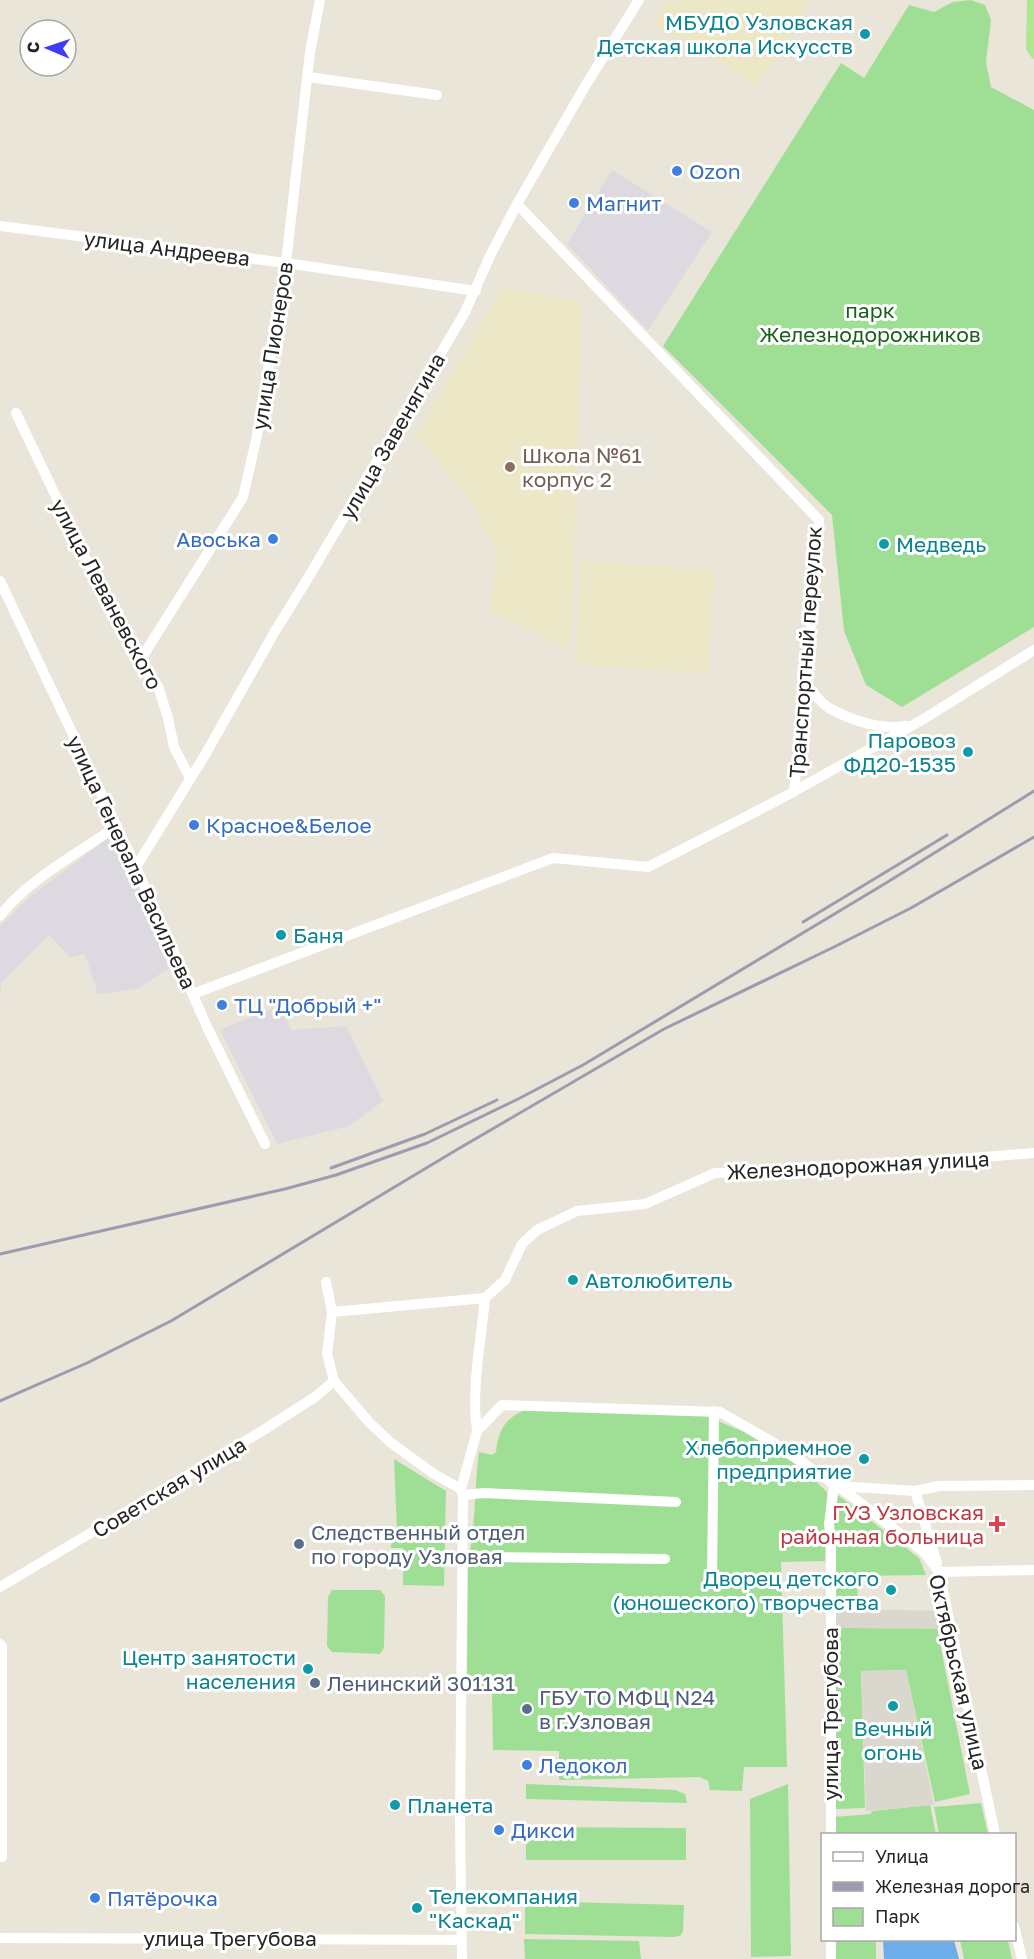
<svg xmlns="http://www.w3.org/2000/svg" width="1034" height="1959" font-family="'Golos Text',sans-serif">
  <rect width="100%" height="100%" fill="#e9e5d8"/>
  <g fill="#ddd9e1">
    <polygon points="612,170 712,232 648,330 567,244"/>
    <polygon points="116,832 143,892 149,919 169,968 137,989 98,994 85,954 70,957 49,935 1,983 0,997 0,926 30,897"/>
    <polygon points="281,1005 291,1030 346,1026 383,1101 349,1126 277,1144 220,1030"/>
  </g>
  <g fill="#ebe7c7">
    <polygon points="666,0 811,0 758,87 653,23"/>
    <polygon points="503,288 582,302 571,650 489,611 498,554 470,500 416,435"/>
    <polygon points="581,561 715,569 708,673 575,665"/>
  </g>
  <g fill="#9fdf95">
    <polygon points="971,0 985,5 991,20 986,62 991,87 1034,110 1034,627 902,707 866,685 844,631 832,515 663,346 841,63 864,78 909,5 934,12 953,2"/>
    <path d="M526 1410 706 1416 744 1432 765 1445 803 1469 827 1492 825 1561 781 1562 787 1767H744L742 1791 710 1790 708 1781 700 1777 559 1780V1751L493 1750 492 1692 481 1691 479 1685 467 1684 468 1562C476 1527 474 1489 479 1452L492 1455 496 1452C498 1431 505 1417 526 1410Z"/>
    <polygon points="394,1459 446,1491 445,1531 397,1531"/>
    <polygon points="834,1492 919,1558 926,1575 858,1576 857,1610 832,1609"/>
    <polygon points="392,1538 445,1539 444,1586 403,1585 403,1548 391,1548"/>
    <polygon points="332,1590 380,1590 385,1596 384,1648 380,1654 332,1652 327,1646 328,1597"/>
    <polygon points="833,1628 937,1628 970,1794 935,1802 906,1670 861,1671 865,1808 836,1809"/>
    <polygon points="526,1784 675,1790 685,1794 687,1803 526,1799"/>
    <polygon points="788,1784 791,1956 751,1957 750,1799"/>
    <polygon points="981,1803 988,1834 939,1834 934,1807"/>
    <polygon points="930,1805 936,1834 834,1834 834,1817 871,1814 872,1811"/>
    <polygon points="526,1827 686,1828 686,1860 526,1860"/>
    <polygon points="525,1901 684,1905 683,1931 681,1935 675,1937 525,1934"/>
    <polygon points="524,1939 639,1941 641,1959 525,1959"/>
    <rect x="834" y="1940" width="42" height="19"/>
    <polygon points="960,1940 1008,1940 1012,1959 964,1959"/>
  </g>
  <polygon fill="#b0e691" points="1027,0 1034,0 1034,59 1030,56 1026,49"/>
  <g fill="#d9d7ce">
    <polygon points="832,1609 948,1611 951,1629 833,1628"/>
    <polygon points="906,1670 934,1805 866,1811 861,1671"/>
  </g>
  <polygon fill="#6dade9" points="883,1940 954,1940 959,1959 884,1959"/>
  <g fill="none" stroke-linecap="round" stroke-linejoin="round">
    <g stroke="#fff" stroke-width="10">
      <polyline points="308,77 437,95"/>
      <polyline points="517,204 819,520 812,614 794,792"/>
      <polyline points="0,226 286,263 476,291"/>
      <polyline points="16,413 93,574 139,662 158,686 168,718 174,747 190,778"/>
      <polyline points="0,581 136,867 208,1029 265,1144"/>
      <polyline points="139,662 243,497 256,440 286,263 310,52 320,0"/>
      <path d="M806 685C813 692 821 703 829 708 853 721 880 730 906 726"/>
      <polyline points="136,867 205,755 274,633 308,578 464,314 491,254 517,204 587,83 639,0"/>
      <path d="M0 916C26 881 81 851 117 826"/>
      <polyline points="193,994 553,858 648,867 784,797 922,720 1034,650"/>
      <polyline points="326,1282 332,1312 327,1354 334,1381 369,1422 390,1442 434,1474 461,1489"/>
      <polyline points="332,1312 485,1298 505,1280 522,1244 537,1230 577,1211 645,1204 715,1173 784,1173 1034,1153"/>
      <path d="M477 1431C471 1388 481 1342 485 1298"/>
      <polyline points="838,1486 915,1491 939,1486 1034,1485"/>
      <polyline points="915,1491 937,1563"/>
      <polyline points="463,1495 484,1493 676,1502"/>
      <polyline points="461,1555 488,1557 665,1559"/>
      <polyline points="939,1572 1034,1570"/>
      <polyline points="712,1579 714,1411"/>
      <polyline points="0,1587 262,1431 315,1397 334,1381"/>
      <polyline points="0,1644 2,1646 2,1857"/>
      <polyline points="831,1834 831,1543 829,1524 834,1486"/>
      <polyline points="1014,1926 1022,1959"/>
      <polyline points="0,1938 460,1940"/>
      <polyline points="831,1940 831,1959"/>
      <polyline points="462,1959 460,1823 463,1495 461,1489 477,1431 502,1405 720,1412 774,1443 850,1495 924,1552 939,1572 995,1834"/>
    </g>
    <g stroke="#9d9bb0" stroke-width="3">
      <polyline points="803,922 947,835"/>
      <polyline points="331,1168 425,1134 497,1100"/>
      <polyline points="0,1254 285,1189 336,1175 427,1143 520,1098 583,1065 886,883 1034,791"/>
      <polyline points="0,1401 87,1363 171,1321 458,1149 664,1029 834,947 911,908 1034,837"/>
    </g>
  </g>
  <g fill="#0f9aa8" stroke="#fff" stroke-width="2">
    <circle cx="865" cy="34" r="6"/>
    <circle cx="884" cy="544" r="6"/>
    <circle cx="968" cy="752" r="6"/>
    <circle cx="281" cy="935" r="6"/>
    <circle cx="573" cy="1280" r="6"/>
    <circle cx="864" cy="1459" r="6"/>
    <circle cx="891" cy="1590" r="6"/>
    <circle cx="308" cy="1669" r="6"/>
    <circle cx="893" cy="1706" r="6"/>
    <circle cx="395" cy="1805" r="6"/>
    <circle cx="417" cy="1908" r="6"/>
  </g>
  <g fill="#3f7fe0" stroke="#fff" stroke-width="2">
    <circle cx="677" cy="171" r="6"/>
    <circle cx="574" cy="203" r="6"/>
    <circle cx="273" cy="539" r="6"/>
    <circle cx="194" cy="825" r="6"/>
    <circle cx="222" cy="1005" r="6"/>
    <circle cx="527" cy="1765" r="6"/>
    <circle cx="499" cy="1830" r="6"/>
    <circle cx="95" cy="1898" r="6"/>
  </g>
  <circle fill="#8d6e63" stroke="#fff" stroke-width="2" cx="510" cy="467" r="6"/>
  <path fill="#e0444e" stroke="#fff" stroke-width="2" d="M994 1515h6v6h6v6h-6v6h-6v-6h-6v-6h6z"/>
  <g fill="#5c6f8a" stroke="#fff" stroke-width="2">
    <circle cx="299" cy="1544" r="6"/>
    <circle cx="315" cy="1683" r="6"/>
    <circle cx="527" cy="1709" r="6"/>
  </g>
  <g text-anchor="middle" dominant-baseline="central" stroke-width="6" stroke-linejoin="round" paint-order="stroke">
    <g font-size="21" fill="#0d838f" stroke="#fff" text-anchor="end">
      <text x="853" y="22">МБУДО Узловская<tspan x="853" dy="24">Детская школа Искусств</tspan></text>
      <text x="896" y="544" text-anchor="start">Медведь</text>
      <text x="956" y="740">Паровоз<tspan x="956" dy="24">ФД20-1535</tspan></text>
      <text x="293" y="935" text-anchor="start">Баня</text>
      <text x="585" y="1280" text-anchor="start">Автолюбитель</text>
      <text x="852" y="1447">Хлебоприемное<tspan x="852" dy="24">предприятие</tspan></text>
      <text x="879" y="1578">Дворец детского<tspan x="879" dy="24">(юношеского) творчества</tspan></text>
      <text x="296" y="1657">Центр занятости<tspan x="296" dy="24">населения</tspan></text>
      <text x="893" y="1728" text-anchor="middle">Вечный<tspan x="893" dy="24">огонь</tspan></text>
      <text x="407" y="1805" text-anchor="start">Планета</text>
      <text x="429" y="1896" text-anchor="start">Телекомпания<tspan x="429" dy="24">"Каскад"</tspan></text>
    </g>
    <g font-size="21" fill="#366cbe" stroke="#fff" text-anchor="start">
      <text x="689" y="171">Ozon</text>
      <text x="586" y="203">Магнит</text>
      <text x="261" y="539" text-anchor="end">Авоська</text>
      <text x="206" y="825">Красное&amp;Белое</text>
      <text x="234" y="1005">ТЦ "Добрый +"</text>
      <text x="539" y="1765">Ледокол</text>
      <text x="511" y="1830">Дикси</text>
      <text x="107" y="1898">Пятёрочка</text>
    </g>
    <g font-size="21" fill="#262626" stroke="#fff">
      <text transform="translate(167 248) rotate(7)">улица Андреева</text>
      <text transform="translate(272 346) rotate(-81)">улица Пионеров</text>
      <text transform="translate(392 436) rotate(-60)">улица Завенягина</text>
      <text transform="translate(107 594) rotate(62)">улица Леваневского</text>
      <text transform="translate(805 652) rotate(-86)">Транспортный переулок</text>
      <text transform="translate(132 862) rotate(65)">улица Генерала Васильева</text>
      <text transform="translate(858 1165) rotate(-3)">Железнодорожная улица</text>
      <text transform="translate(169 1487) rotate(-31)">Советская улица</text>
      <text transform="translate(959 1672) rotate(77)">Октябрьская улица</text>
      <text transform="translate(830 1714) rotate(-90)">улица Трегубова</text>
      <text x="230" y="1938">улица Трегубова</text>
    </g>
    <g font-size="21" fill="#1b5f1c" stroke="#fff">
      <text x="870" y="310">парк<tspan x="870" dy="24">Железнодорожников</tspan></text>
    </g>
    <g font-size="21" fill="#785e54" stroke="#fff" text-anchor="start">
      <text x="522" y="455">Школа №61<tspan x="522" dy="24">корпус 2</tspan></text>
    </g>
    <g font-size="21" fill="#be3a42" stroke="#fff" text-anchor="end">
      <text x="984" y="1512">ГУЗ Узловская<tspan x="984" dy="24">районная больница</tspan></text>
    </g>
    <g font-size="21" fill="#4e5e75" stroke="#fff" text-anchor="start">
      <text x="311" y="1532">Следственный отдел<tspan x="311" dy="24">по городу Узловая</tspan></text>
      <text x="327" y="1683">Ленинский 301131</text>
      <text x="539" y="1697">ГБУ ТО МФЦ N24<tspan x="539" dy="24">в г.Узловая</tspan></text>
    </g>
  </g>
  <rect x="821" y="1833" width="195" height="108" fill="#ffffff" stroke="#a8a8a8" stroke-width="1.5"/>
  <rect x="833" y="1852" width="30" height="9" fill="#ffffff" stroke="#a8a8a8" stroke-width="1.5"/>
  <text x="875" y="1863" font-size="18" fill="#262626">Улица</text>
  <rect x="833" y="1882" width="30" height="9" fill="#9d9bb0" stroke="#a8a8a8" stroke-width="1.5"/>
  <text x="875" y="1893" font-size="18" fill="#262626">Железная дорога</text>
  <rect x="833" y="1908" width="30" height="18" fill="#9fdf95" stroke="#a8a8a8" stroke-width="1.5"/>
  <text x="875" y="1923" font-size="18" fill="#262626">Парк</text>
  <g transform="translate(48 48) rotate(272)"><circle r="28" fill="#ffffff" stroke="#a8a8a8" stroke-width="1.5"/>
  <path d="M0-4.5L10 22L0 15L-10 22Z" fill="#413bf3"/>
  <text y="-9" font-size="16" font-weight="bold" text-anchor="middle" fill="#262626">С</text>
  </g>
</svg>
